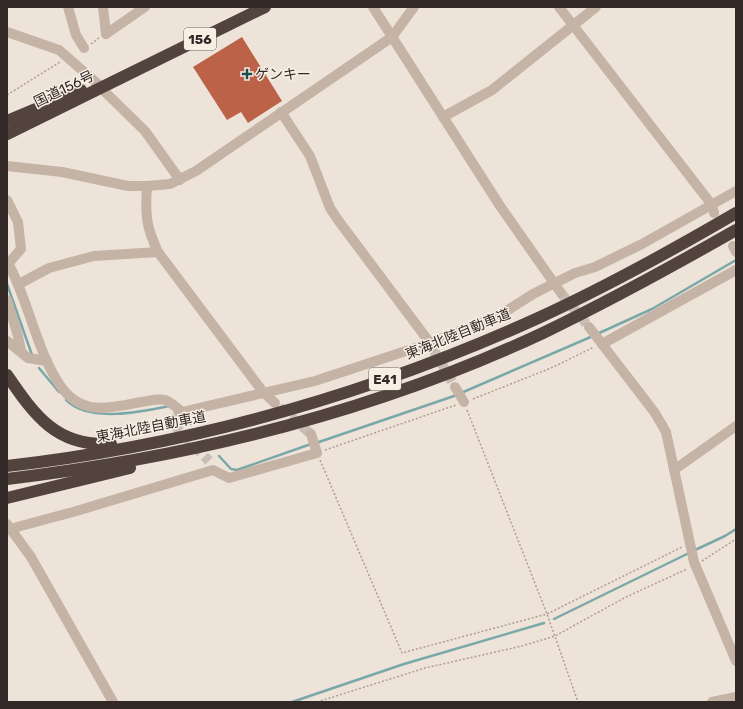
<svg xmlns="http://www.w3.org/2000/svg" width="743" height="709" font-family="Rubik,'Noto Sans JP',sans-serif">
  <rect width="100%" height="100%" fill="#eee3d8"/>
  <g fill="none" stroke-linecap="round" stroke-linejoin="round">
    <g stroke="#7aa8a9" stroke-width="2.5">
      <polyline points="7,284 32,355"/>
      <polyline points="597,334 652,309 736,260"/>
      <polyline points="39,368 59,392"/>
      <polyline points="461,393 593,336"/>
      <path d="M66 400C88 423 141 412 169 406"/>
      <polyline points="182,416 191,424"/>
      <polyline points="316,443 457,395"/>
      <polyline points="219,456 231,469 237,470 311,444"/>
      <polyline points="693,551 725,536 736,529"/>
      <polyline points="554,619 689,553"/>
      <polyline points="292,702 404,664 544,623"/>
    </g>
  </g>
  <polygon fill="#bb6249" points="242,37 282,101 248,123 241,112 227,120 193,67"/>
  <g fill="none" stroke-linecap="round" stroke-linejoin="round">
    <g stroke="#c8beb4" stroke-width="10" stroke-dasharray="10 5" stroke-linecap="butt">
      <polyline points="561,293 589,327"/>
      <polyline points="432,347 455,387"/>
      <polyline points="279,407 311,434"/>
      <polyline points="173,424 209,461"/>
    </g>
    <g stroke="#b19d90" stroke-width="1.5" stroke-dasharray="2 2" stroke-linecap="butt">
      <polyline points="91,44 99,38"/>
      <polyline points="7,95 60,62"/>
      <polyline points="473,399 551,368 594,347"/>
      <polyline points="467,410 547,614 578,702"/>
      <polyline points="325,450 456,405"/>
      <polyline points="320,460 402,653 547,614 682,547"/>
      <polyline points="702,561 736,539"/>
      <polyline points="317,702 425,668 522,646 555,636 626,597 687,569"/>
    </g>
    <g stroke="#c5b3a6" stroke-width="10">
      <polyline points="68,7 76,35 84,48"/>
      <polyline points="103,7 106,34"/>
      <polyline points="373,7 500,206 561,293"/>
      <polyline points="559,7 712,205 714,213"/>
      <polyline points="7,32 59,50 99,85"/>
      <polyline points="106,34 145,7"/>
      <polyline points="101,88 145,131 180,180"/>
      <polyline points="281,112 310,156 330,208 338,220 430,343 432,347"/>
      <polyline points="443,117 492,90 596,7"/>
      <polyline points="7,166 62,172 128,186 147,186 170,184 196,171 392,37 414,7"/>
      <path d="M147 186C145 214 146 227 158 252L263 392 275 403"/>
      <polyline points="7,200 18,222 21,249 7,265"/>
      <polyline points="733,246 736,252"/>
      <path d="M9 265C29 302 38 356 62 388 83 416 111 408 141 402 149 401 157 398 165 400 171 402 177 408 182 412"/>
      <polyline points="19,284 49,268 94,256 158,252"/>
      <polyline points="7,300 18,336 21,351"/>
      <polyline points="589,327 655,413 666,432 694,562 736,661"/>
      <polyline points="7,341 28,358 47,361"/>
      <polyline points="602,344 736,270"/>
      <polyline points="455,387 464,402"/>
      <polyline points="173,424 176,417 182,412 315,381 430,343 497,317 533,294 575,273 595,267 642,244 736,191"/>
      <polyline points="674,470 736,426"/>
      <polyline points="7,524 31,557 113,702"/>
      <polyline points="12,531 17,527 73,512 213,470 229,478 317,453 311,434"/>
      <polyline points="712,702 736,697"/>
    </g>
    <g stroke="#52433e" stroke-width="12">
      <polyline points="7,121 81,90"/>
      <polyline points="7,134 265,7"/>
      <path d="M7 375C35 416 57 447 111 444"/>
      <path d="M7 466C190 445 368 395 536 319 604 288 671 251 736 213"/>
      <path d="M7 479C192 457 374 412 543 333 609 301 673 266 736 230"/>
      <polyline points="7,498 130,468"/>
    </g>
  </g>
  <path fill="#1f4e4f" stroke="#f7eee4" stroke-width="1.5" d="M245 68h4v4h4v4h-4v4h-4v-4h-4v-4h4z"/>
  <g text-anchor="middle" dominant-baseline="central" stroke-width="3" stroke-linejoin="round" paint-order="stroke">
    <g fill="#f7eee4" stroke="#6d645f" stroke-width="1">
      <rect x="184" y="28" width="32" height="22" rx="3"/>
      <rect x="369" y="368" width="32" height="22" rx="3"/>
    </g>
    <g font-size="13" font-weight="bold" fill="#322926">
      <text x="200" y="39">156</text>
      <text x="385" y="379">E41</text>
    </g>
    <g font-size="14" fill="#322926" stroke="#f7eee4" text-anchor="start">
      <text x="255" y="74">ゲンキー</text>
    </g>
    <g font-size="14" fill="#322926" stroke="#f7eee4">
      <text transform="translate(64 89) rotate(-26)">国道156号</text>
      <text transform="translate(458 334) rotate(-22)">東海北陸自動車道</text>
      <text transform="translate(151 427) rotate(-11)">東海北陸自動車道</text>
    </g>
  </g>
  <rect width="743" height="709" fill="none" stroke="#322926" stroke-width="16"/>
</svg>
